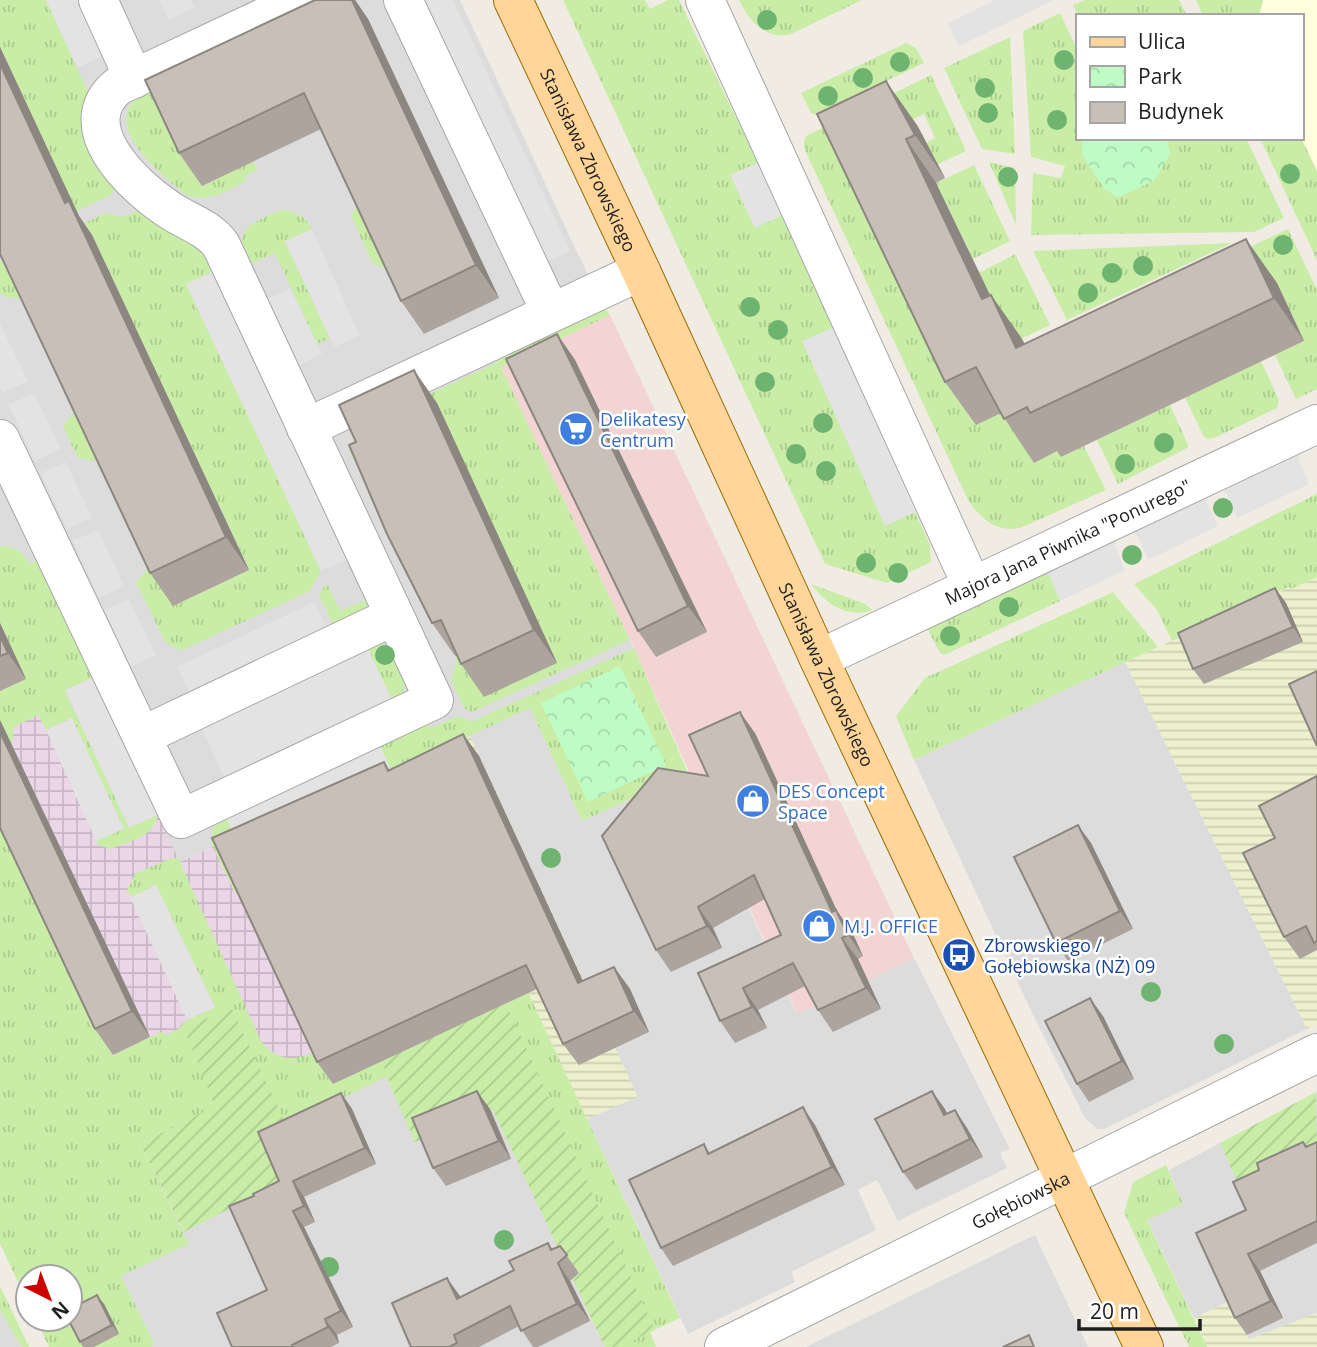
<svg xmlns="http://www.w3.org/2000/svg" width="1317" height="1347" font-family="'Open Sans',sans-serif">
  <defs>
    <pattern id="industrial-grid" width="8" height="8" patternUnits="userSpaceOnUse" patternTransform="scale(1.75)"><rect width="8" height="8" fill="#ead6e6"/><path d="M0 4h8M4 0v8" fill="none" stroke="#c8b7c5"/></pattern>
    <pattern id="farmland-rules" width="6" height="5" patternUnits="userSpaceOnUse" patternTransform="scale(1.75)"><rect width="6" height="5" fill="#edf0ce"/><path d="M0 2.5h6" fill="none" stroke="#cbcdb0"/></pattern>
    <pattern id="grass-tufts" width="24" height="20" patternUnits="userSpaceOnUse" patternTransform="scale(1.75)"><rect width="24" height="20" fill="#c9eda7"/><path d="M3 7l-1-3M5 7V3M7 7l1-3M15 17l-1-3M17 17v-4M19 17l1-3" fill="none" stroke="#accb8f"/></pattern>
    <pattern id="park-crowns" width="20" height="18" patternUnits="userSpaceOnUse" patternTransform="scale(1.75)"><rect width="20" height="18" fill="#bffcc5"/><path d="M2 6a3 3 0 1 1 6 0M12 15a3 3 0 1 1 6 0" fill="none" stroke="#a4d8a9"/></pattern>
    <pattern id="garden-furrows" width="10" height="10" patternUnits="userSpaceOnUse" patternTransform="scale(1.75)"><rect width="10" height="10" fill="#c9eda7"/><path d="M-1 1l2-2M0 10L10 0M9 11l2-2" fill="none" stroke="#accb8f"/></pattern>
  </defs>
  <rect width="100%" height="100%" fill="#f0ece4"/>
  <g fill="#dddcdc">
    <polygon points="0,0 460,0 576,250 604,307 610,315 501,367 638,658 530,708 582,821 688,773 796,1013 914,958 1010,1149 1000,1153 1007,1168 898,1221 877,1180 858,1190 876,1230 791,1272 795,1282 688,1334 425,772 237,842 226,820 217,845 180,862 386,1077 492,1108 605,1347 152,1347 154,1343 121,1276 188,1244 0,843"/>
    <polygon points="1125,662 1307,1029 1104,1129 1097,1129 1085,1118 1034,1017 914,760"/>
    <polygon points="1317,1092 1317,1313 1249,1340 1230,1301 1194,1318 1147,1219 1183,1204 1169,1170"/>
    <polygon points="1035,1235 1088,1347 806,1347"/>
    <polygon points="0,1311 3,1313 22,1347 0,1347"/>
  </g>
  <polygon fill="#f2d4d3" points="610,315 914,958 797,1014 634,648 501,367"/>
  <polygon fill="url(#industrial-grid)" points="65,690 130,828 157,815 180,862 217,845 237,841 419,759 530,997 507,1006 339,1100 105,1069 0,721"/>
  <polygon fill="#ffffde" points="1263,0 1317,0 1317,171 1301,138 1301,16 1259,16"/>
  <g fill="url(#farmland-rules)">
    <polygon points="1317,577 1317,1024 1307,1029 1125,662 1290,587 1292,589"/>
    <polygon points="470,736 638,1097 587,1119 419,759"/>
    <polygon points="1230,1301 1249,1339 1317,1313 1317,1347 1207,1347 1194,1318"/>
  </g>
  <g fill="url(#grass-tufts)">
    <polygon points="0,0 46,0 88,92 84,106 116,187 111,195 0,248 64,185 0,47"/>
    <polygon points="563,0 645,0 650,9 668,0 679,0 758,163 731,175 755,227 782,215 833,328 803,341 885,525 915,512 930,545 931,562 887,583 825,564"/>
    <path d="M739 0H862L789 35C763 38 749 21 739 0Z"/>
    <polygon points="1085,0 1179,0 1187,16 1078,16 1073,5"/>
    <polygon points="1196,0 1263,0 1259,16 1203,16"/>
    <polygon points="1060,13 1077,49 1077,138 1082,138 1082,155 1105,189 1118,197 1170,154 1166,138 1246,138 1284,218 1254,232 1031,235 1033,173 1061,178 1065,166 1031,157 1023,31"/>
    <path d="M272 37 202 185 253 161 258 170 246 175 244 182C225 192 208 203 186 195 163 176 103 130 136 98Z"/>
    <polygon points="1010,37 1015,154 982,149 944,68"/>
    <polygon points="906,43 916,48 924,63 815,115 810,111 801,93"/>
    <path d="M931 75 966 151 934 166 924 144 935 138 924 114 890 130 1015 407 1058 450 1061 457 1084 446 1106 490 1020 528C996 533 980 518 968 500L804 148V141L806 136Z"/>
    <polygon points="1260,138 1301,138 1317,171 1317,260"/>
    <polygon points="989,162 1015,168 1016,225"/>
    <polygon points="974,165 1010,241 973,259 936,183"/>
    <polygon points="361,198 397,278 391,281 385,268 373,264 351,216 356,206 354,201"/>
    <path d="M140 210C166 227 201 242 213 272L186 284 321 571 310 591 181 651 165 642 136 582 153 563 173 606 249 570 92 235 29 299 4 297 0 293V262L106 213 123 217Z"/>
    <path d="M285 210C296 212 308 218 312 229L285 242 330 338 317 344 275 253 247 266C240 241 237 230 263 218 270 214 277 211 285 210Z"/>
    <polygon points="1288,229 1317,290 1317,389 1296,399 1275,355 1304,341 1019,356"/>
    <polygon points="1232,243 1067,320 1033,251"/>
    <polygon points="1015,254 1050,325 1013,343 979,273"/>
    <polygon points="604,307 610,315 501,367 630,640 472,712 464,708 451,680 457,661 455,656 458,655 484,696 557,662 363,459 352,459 350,449 364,431 364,425 498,362 497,355"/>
    <polygon points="1261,361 1279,400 1277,408 1214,438 1209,439 1204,437 1185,398"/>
    <polygon points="1170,405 1188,445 1187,448 1118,484 1097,440"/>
    <polygon points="79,406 106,463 78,458 63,426"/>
    <polygon points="1317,494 1317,577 1291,589 1289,587 1172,641 1157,610 1134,584"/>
    <path d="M0 546C15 546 22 551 30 564L38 560 92 678 65 691 129 827 157 815C157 836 127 842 111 849L98 845 96 841 124 828 71 718 46 730 38 715 14 727 12 744 0 749V691L26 679 0 623Z"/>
    <polygon points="1045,573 1050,576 1060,601 944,655 940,653 927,628"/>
    <polygon points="327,583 340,611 368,599 368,608 333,625 319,595"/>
    <path d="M811 584 863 603 873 610C847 619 826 604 811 584Z"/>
    <polygon points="1113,592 1158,647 914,760 896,716 925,678"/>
    <path d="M376 643C382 644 388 645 392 650 397 657 407 679 404 688 402 694 397 697 392 700L367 647Z"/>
    <path d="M634 648 688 773 582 821 530 708 419 759 680 1318 650 1332 656 1347H605L492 1108 415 1142 386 1077 286 1125 185 1029 216 1106 140 1144 189 1244 121 1276 154 1343 152 1347H49L36 1319H70V1277H28V1303L0 1244V816L113 1055 161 1032 167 1035 180 1028 182 1023 215 1007 155 885 134 896 126 892 136 873 172 858H178L261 1041C279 1062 293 1061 317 1051L332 1084 500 1006 235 893 211 843 214 823 379 743 426 724 430 728 459 716 471 722Z"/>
    <polygon points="1166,1165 1183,1204 1147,1220 1207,1347 1189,1347 1124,1213 1133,1182"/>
    <polygon points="0,1286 29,1347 22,1347 0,1311"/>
  </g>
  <g fill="url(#park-crowns)">
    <polygon points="1082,138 1166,138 1170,154 1154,181 1118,197 1105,189 1082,155"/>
    <polygon points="620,666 666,765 588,802 541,703"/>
  </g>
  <g fill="url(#garden-furrows)">
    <polygon points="501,1006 507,1006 655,1330 619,1347 605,1347 492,1108 415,1142 381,1061"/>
    <polygon points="231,1007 292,1137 284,1181 184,1232 140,1144 215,1106 184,1029"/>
    <polygon points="1316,1092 1317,1163 1245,1199 1220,1143"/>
  </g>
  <g fill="#e3e3e3">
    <polygon points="46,0 80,0 105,55 77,68"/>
    <polygon points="159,0 191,0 195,7 169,20"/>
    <polygon points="423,0 453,0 570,251 547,262"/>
    <polygon points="995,0 1054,0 959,46 948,23"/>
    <polygon points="758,163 782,215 755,228 730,175"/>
    <polygon points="312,229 360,336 334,347 285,241"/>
    <polygon points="213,272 349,559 321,571 186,284"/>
    <polygon points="290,288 322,354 295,367 264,301"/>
    <polygon points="0,324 28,381 3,392 0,387"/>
    <polygon points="833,328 915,512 885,526 802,341"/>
    <polygon points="34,393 61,449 35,461 9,405"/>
    <polygon points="1300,454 1298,459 1309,484 1237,518 1227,494 1223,491"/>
    <polygon points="66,462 92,518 67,529 41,473"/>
    <polygon points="1208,497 1206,501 1218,526 1148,560 1138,537 1133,532"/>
    <polygon points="98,530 124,586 99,598 73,541"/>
    <polygon points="1117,540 1115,546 1125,570 1060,601 1050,576 1045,573"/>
    <polygon points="129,599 156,655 130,667 105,610"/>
    <polygon points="314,602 327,628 190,693 177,667"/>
    <polygon points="367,647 392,700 225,779 200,725"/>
    <polygon points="92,678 157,815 129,828 65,690"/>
    <polygon points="72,718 124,829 96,841 46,730"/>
    <polygon points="379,743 391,770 237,842 224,814"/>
    <polygon points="156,885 215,1007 187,1020 129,895 134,896"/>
  </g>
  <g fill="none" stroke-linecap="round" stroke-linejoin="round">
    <g stroke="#a6a6a6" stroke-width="40">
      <g id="minor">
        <polyline points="98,0 134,79"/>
        <polyline points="403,0 551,313"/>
        <polyline points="705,0 972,586"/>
        <polyline points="306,428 641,271"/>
        <path d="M0 439 181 819 434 700 221 245C208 227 185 221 168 209 132 185 70 126 118 86L301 0"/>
        <path id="s1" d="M819 659 1317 424"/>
        <polyline points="142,736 394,616"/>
        <path id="s2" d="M724 1347 1317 1053"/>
      </g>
    </g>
    <g stroke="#996900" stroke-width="40">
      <g id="major">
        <path id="s3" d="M513 0 641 271 819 659 1144 1347"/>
      </g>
    </g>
    <use href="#minor" stroke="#fff" stroke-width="38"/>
    <use href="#major" stroke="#ffd59a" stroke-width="38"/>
  </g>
  <g fill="#6fb370">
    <circle cx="767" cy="20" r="10"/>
    <circle cx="1064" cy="60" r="10"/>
    <circle cx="900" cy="62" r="10"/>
    <circle cx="863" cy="78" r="10"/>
    <circle cx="985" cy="88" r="10"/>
    <circle cx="828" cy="96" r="10"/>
    <circle cx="988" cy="113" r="10"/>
    <circle cx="1057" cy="120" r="10"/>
    <circle cx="1290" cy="174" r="10"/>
    <circle cx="1008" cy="177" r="10"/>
    <circle cx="1283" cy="245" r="10"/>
    <circle cx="1143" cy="266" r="10"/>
    <circle cx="1112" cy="273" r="10"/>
    <circle cx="1088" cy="293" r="10"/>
    <circle cx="750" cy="307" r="10"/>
    <circle cx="778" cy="330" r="10"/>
    <circle cx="765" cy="382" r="10"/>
    <circle cx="823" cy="423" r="10"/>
    <circle cx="1164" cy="443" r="10"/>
    <circle cx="796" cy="454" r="10"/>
    <circle cx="1125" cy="464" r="10"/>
    <circle cx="826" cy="471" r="10"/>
    <circle cx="1223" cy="508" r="10"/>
    <circle cx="1132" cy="555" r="10"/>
    <circle cx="866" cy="563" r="10"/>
    <circle cx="898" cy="573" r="10"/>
    <circle cx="1009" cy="607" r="10"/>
    <circle cx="950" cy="636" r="10"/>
    <circle cx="385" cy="655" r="10"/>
    <circle cx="551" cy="858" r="10"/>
    <circle cx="1151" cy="992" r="10"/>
    <circle cx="1224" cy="1044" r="10"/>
    <circle cx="504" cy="1240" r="10"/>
    <circle cx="329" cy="1267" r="10"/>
  </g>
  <g fill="#aca49d">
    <polygon points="315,0 355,0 368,19 499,298 424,334 401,301 321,129 202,186 179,153"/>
    <polygon points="0,47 79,216 92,235 249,570 173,606 150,573 0,254"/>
    <polygon points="817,114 917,125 945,178 936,183 990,295 991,295 1022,339 1025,344 1277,283 1304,341 1061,457 1057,451 1034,463 1001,413 976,425 945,382"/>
    <polygon points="557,334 575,360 707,632 656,657 638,631"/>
    <polygon points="437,403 557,663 484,697 461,664 457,655 455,656 432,623"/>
    <polygon points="1275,588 1286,603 1303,642 1204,684 1193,669"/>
    <polygon points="0,623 26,679 0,691"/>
    <polygon points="0,720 150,1037 113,1055 95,1029"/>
    <polygon points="755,733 837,911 852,932 863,956 858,959 881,1009 833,1032 818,1010 805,986 758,1010 767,1028 735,1043 720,1021 781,935 765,899 713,928 722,948 671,972 656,950 708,776"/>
    <polygon points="463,734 479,756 583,981 614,967 630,989 649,1032 579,1065 563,1044 537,989 333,1084 317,1062 384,762 390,770"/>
    <polygon points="1317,776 1317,950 1300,959 1284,937 1275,838"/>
    <polygon points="1091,843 1133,929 1068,961 1056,943"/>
    <polygon points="1103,1016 1134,1079 1089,1102 1077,1084"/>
    <polygon points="932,1091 947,1114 955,1110 967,1128 983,1157 916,1190 903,1172"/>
    <polygon points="341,1093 352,1109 376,1164 304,1197 315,1222 304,1227 353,1327 337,1335 339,1343 331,1347 232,1347 267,1290 254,1196 279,1181"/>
    <polygon points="490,1109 511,1159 446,1186 433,1168"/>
    <polygon points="815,1125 845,1185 673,1266 661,1248 704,1144 710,1153"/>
    <polygon points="1303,1142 1307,1147 1317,1142 1317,1243 1260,1271 1283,1318 1247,1335 1235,1318 1259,1170"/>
    <polygon points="548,1243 553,1250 560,1246 579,1273 570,1281 590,1321 538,1347 533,1347 519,1326 479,1347 411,1347 460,1298 514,1270"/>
    <polygon points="104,1304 119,1334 94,1347 83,1347 80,1342"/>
  </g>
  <g fill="#8c8680">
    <polygon points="352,0 355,0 368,19 499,298 476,265"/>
    <polygon points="0,47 79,216 92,235 249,570 226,537 65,203 0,64"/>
    <polygon points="886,81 917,125 945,178 915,135"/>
    <polygon points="906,139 936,183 1013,343 982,299"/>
    <polygon points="1246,239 1277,283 1304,341 1274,298"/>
    <polygon points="991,295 1022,339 1046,392 1016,348"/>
    <polygon points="557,334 575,360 707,632 688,606"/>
    <polygon points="414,370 437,403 557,663 534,630"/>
    <polygon points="1275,588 1286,603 1303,642 1293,627"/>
    <polygon points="0,623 26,679 8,653 0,636"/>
    <polygon points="740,712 755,733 837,911 852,932 863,956 832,912"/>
    <polygon points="0,720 150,1037 132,1011 0,732"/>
    <polygon points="463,734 479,756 594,1005 578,983"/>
    <polygon points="1078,825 1091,843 1133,929 1120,911"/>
    <polygon points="698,907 713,928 722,948 707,926"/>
    <polygon points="842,938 858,959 881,1009 866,988"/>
    <polygon points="614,967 630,989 649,1032 634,1011"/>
    <polygon points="743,988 758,1010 767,1028 752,1007"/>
    <polygon points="1090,998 1103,1016 1134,1079 1122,1061"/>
    <polygon points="477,1091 490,1109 511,1159 499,1141"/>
    <polygon points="932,1091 945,1109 956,1133 944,1115"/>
    <polygon points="341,1093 352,1109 376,1164 365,1148"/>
    <polygon points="803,1107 815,1125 845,1185 832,1167"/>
    <polygon points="955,1110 967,1128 983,1157 970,1139"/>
    <polygon points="293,1181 304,1197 315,1222 304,1206"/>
    <polygon points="293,1211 304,1227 353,1327 341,1311"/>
    <polygon points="1248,1254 1260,1271 1283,1318 1271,1301"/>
    <polygon points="558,1263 570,1281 590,1321 577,1304"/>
    <polygon points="447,1278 460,1296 469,1317 457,1299"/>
    <polygon points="97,1295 104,1304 119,1334 112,1325"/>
    <polygon points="325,1319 337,1335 339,1343 328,1327"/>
  </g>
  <g fill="#c8bfb7" stroke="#8c8680" stroke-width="2">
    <polygon points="315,0 352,0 476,265 401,301 304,93 179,153 145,80"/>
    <polygon points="0,64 65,203 69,201 226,537 150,573 0,254"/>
    <polygon points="886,81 915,135 906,139 982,299 991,295 1016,348 1246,239 1274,298 1030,413 1027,407 1004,419 976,367 945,382 817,114"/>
    <polygon points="557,334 688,606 638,631 506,359"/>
    <polygon points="414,370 534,630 461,664 441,620 432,623 387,534 349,445 356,442 339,405"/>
    <polygon points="1275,588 1293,627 1193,669 1178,633"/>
    <polygon points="0,636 8,653 0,656"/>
    <polygon points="1317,671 1317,746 1289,684"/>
    <polygon points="740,712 832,912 836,910 848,935 842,938 866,988 818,1010 793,963 743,988 752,1007 720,1021 698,973 781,935 754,875 698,907 707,926 656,950 602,836 658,768 708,776 689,735"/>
    <polygon points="0,732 132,1011 95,1029 0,828"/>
    <polygon points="463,734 578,983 614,967 634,1011 563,1044 526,965 317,1062 212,838 384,762 388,771"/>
    <polygon points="1317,776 1317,941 1314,943 1306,926 1284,937 1243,853 1275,838 1259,806"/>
    <polygon points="1078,825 1120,911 1056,943 1014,857"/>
    <polygon points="1090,998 1122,1061 1077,1084 1045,1021"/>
    <polygon points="477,1091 499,1141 433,1168 412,1118"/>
    <polygon points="932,1091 944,1115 955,1110 970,1139 903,1172 875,1119"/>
    <polygon points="341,1093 365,1148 293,1181 304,1206 293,1211 341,1311 325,1319 328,1327 292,1345 293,1347 232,1347 217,1313 267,1290 229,1206 254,1196 253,1194 279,1181 258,1132"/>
    <polygon points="803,1107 832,1167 661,1248 629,1180 704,1144 708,1154"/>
    <polygon points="1303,1142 1306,1147 1317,1142 1317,1221 1248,1254 1271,1301 1235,1318 1196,1233 1246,1210 1233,1182 1259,1170 1257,1163"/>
    <polygon points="548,1243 551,1250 560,1246 567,1255 558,1263 577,1304 521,1331 510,1306 454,1335 457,1343 449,1347 411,1347 392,1303 447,1278 457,1299 514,1270 509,1261"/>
    <polygon points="97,1295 112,1325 80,1342 68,1319 70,1319 70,1309"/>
    <polygon points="1029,1335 1034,1347 1003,1347"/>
  </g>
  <defs>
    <g id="supermarket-disc" transform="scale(1.75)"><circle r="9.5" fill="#3f7fe0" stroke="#fff"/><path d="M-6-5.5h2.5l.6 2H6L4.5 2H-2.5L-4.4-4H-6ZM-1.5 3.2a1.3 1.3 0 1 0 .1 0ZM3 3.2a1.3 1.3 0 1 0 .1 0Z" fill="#fff"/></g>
    <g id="shop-disc" transform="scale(1.75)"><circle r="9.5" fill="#3f7fe0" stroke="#fff"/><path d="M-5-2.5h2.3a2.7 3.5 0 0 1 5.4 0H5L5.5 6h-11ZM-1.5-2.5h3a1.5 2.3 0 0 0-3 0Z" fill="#fff"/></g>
    <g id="bus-disc" transform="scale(1.75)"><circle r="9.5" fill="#1a4fb4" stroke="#fff"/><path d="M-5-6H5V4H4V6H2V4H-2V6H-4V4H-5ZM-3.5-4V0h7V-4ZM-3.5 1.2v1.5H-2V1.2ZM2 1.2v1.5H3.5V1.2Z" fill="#fff"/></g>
  </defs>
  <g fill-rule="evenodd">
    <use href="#supermarket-disc" x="576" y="429"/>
    <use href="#shop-disc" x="753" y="801"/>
    <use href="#shop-disc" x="819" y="926"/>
    <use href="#bus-disc" x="959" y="955"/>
  </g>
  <g text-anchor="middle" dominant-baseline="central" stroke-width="5" stroke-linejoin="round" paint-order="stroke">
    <g font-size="18" fill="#1f1f1f" stroke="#fff">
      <text stroke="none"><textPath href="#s3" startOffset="177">Stanisława Zbrowskiego</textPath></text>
      <text stroke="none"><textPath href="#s1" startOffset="275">Majora Jana Piwnika "Ponurego"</textPath></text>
      <text stroke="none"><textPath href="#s3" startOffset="744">Stanisława Zbrowskiego</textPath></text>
      <text stroke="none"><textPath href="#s2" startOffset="331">Gołębiowska</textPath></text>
    </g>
    <g font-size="18" fill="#366cbe" stroke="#fff" text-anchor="start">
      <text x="600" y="419">Delikatesy<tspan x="600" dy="21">Centrum</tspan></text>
      <text x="778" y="791">DES Concept<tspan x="778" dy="21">Space</tspan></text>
      <text x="844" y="926">M.J. OFFICE</text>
    </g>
    <g font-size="18" fill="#164399" stroke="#fff" text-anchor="start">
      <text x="984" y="945">Zbrowskiego /<tspan x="984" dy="21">Gołębiowska (NŻ) 09</tspan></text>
    </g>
  </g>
  <rect x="1076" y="14" width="228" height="126" fill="#ffffff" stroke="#a5a5a5" stroke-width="2"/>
  <rect x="1090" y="37" width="35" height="10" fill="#ffd59a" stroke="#a5a5a5" stroke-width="2"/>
  <text x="1138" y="49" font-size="21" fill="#1f1f1f">Ulica</text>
  <rect x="1090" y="66" width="35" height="21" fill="url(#park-crowns)" stroke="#a5a5a5" stroke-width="2"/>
  <text x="1138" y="84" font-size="21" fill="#1f1f1f">Park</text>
  <rect x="1090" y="102" width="35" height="21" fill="#c8bfb7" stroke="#a5a5a5" stroke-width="2"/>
  <text x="1138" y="119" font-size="21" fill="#1f1f1f">Budynek</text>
  <g transform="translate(49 1298) rotate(138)"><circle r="33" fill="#ffffff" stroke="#a5a5a5" stroke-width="2"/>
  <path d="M0-5L12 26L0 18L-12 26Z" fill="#cd0300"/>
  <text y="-10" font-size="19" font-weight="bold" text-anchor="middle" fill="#1f1f1f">N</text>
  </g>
  <path d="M1079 1319v10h121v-10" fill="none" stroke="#1f1f1f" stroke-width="3.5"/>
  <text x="1090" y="1319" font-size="21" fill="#1f1f1f" stroke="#ffffff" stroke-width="5" paint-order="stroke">20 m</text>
</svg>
